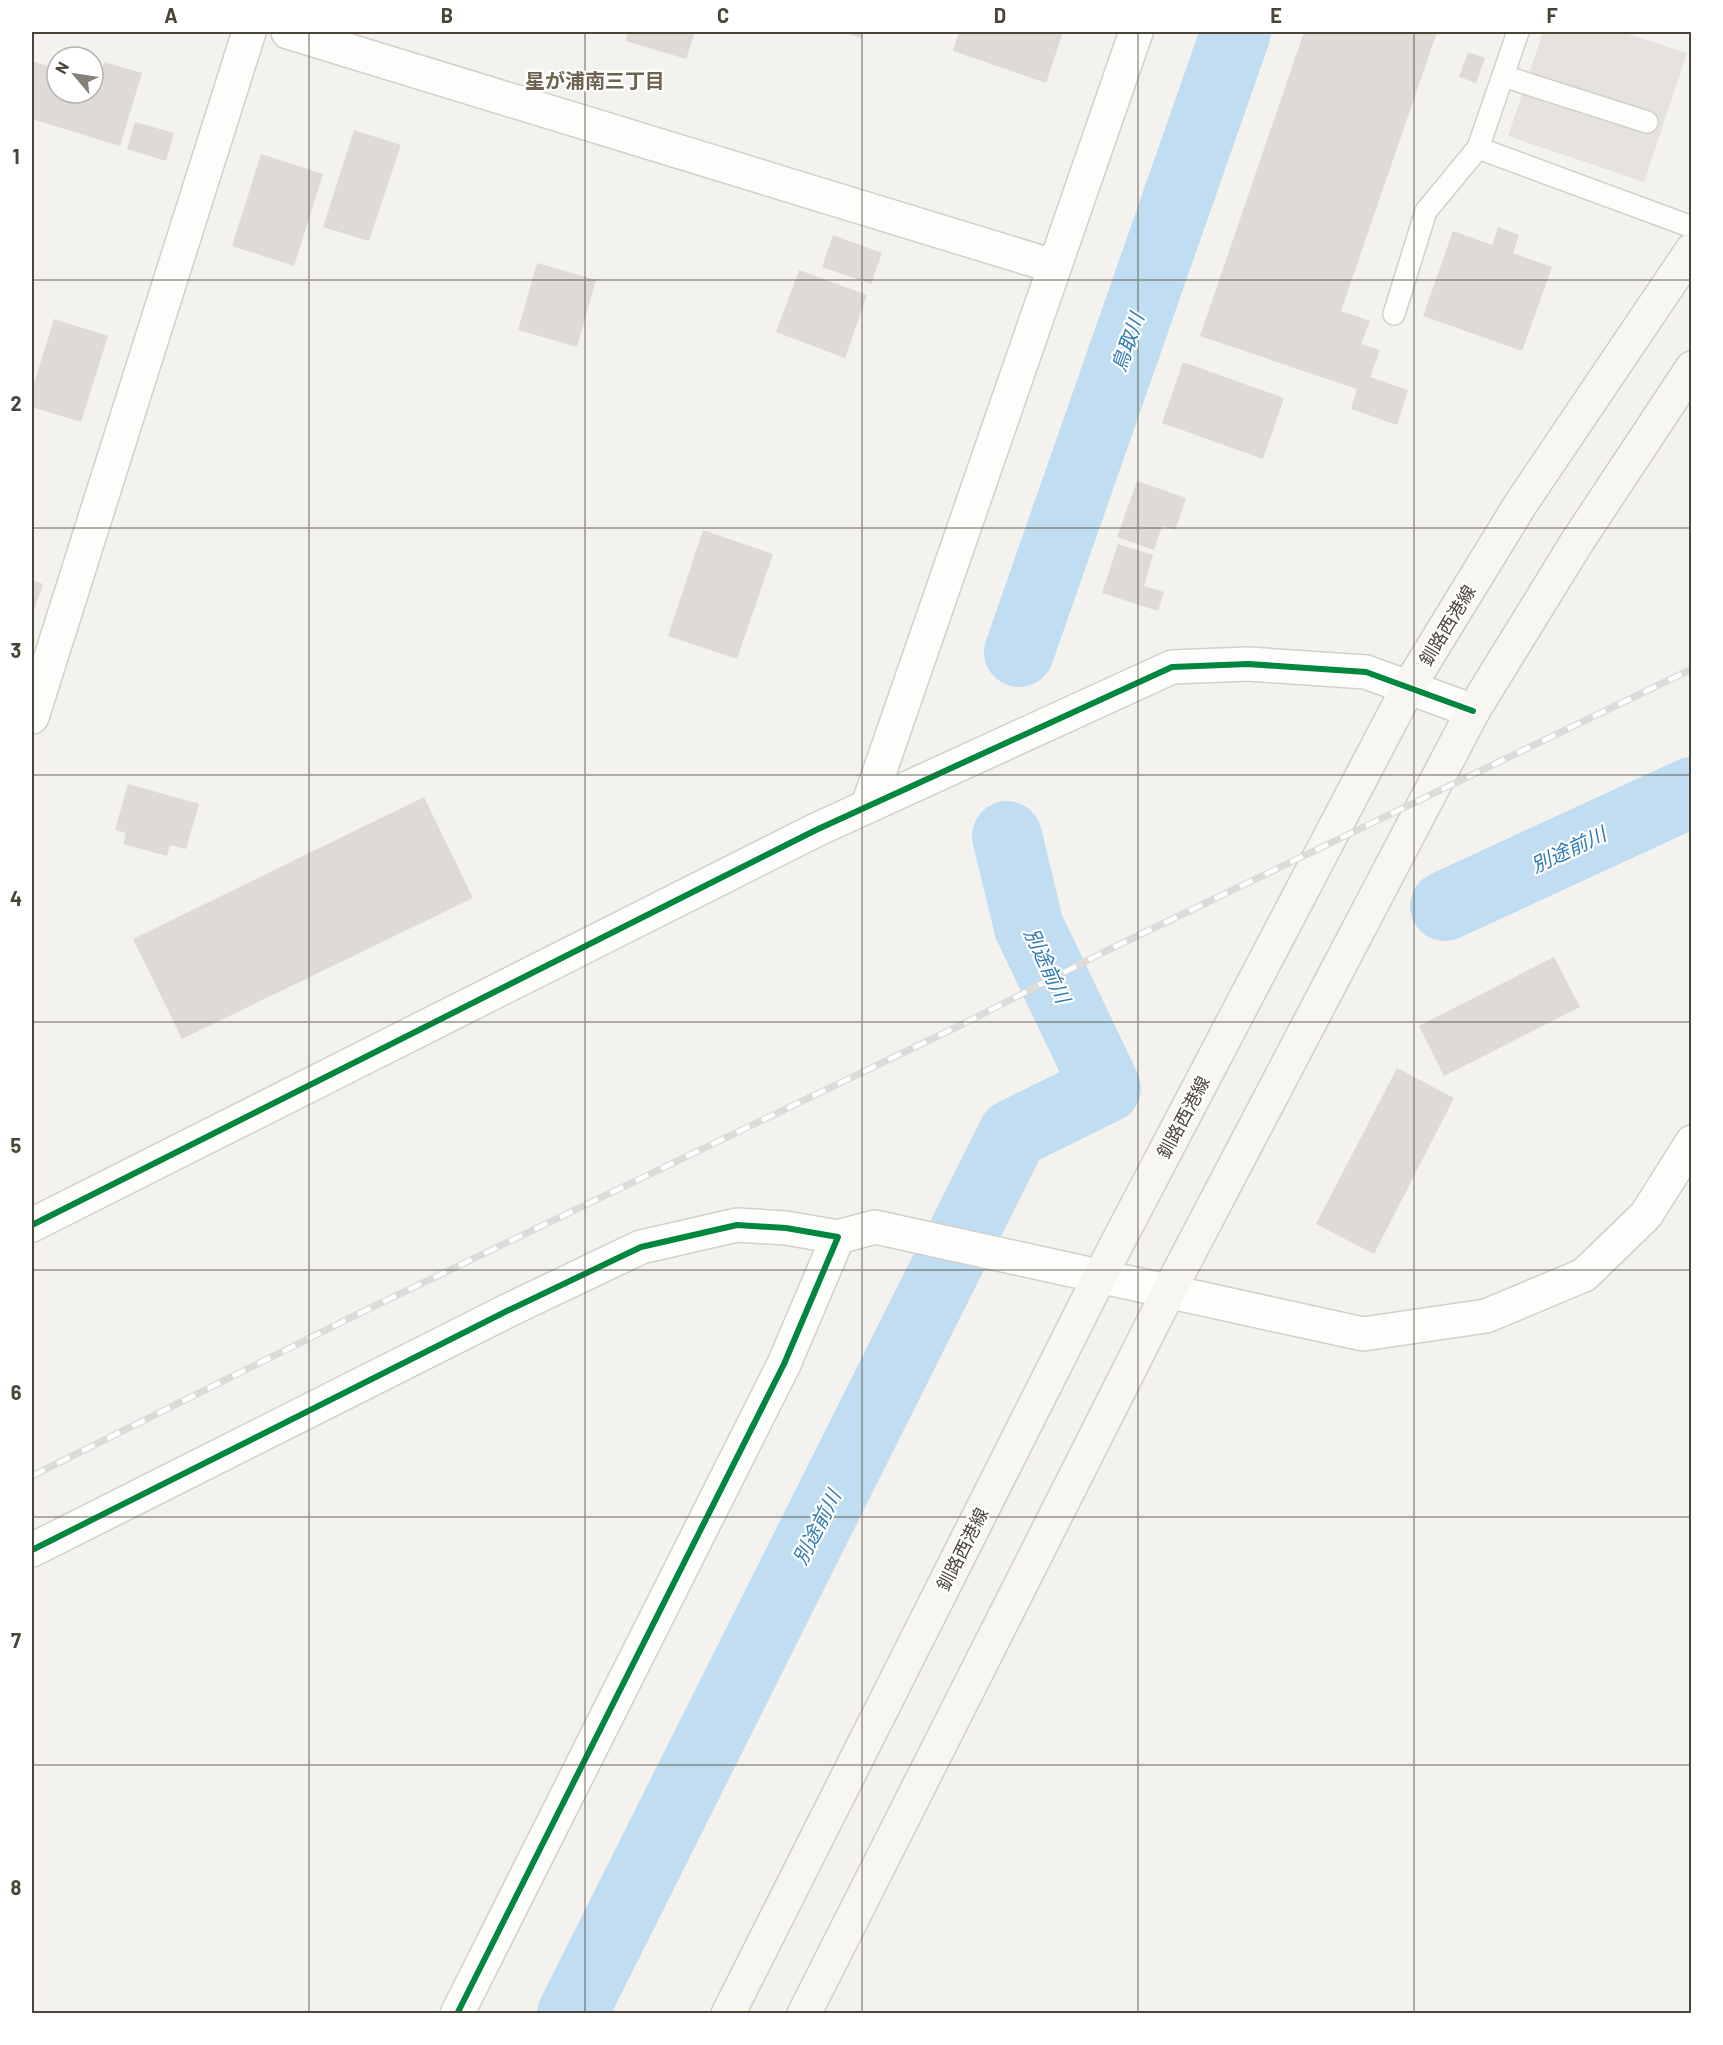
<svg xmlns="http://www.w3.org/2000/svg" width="1723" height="2045" font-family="Barlow,'Noto Sans JP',sans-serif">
  <rect width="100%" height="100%" fill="#f4f2ee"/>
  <polygon fill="#e6e3df" points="1543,32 1621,32 1687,53 1644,182 1508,136"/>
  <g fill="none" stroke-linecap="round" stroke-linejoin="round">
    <g stroke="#c0ddf1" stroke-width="70">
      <polyline points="1019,652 1236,32"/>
      <polyline points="1445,906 1692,792"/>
      <polyline points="572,2014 1013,1134 1106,1088 1029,927 1007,836"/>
    </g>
  </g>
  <g fill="#dedbd6">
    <polygon points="628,32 695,32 686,59 626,41"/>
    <polygon points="842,32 863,32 861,38"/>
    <polygon points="959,32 1063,32 1046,83 953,51"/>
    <polygon points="1304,32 1437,32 1341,311 1370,321 1361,344 1380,350 1370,377 1408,390 1397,425 1351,409 1357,389 1200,336"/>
    <polygon points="1468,52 1485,58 1476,83 1459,77"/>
    <polygon points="32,61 57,69 57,93 93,93 93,80 99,82 104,62 142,73 120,146 32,119"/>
    <polygon points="135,122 174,133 166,161 127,149"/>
    <polygon points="354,130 401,145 369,241 323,227"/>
    <polygon points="261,154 323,174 294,266 232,246"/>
    <polygon points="1498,227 1519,235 1513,253 1552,267 1522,351 1423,316 1453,231 1492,245"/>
    <polygon points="833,235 882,253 871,284 822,267"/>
    <polygon points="537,263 596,280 577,347 518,330"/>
    <polygon points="799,270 867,295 845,358 776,332"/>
    <polygon points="54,319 108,336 81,422 32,407 32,390"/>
    <polygon points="1183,362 1284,398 1263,459 1162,423"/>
    <polygon points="1137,481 1186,498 1175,530 1162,526 1154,550 1117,537"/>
    <polygon points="703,530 773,554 737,659 668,636"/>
    <polygon points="1118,544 1153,555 1144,586 1164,592 1158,611 1102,593"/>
    <polygon points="32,580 43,584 32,615"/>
    <polygon points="128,784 199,804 186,849 170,845 167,856 123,844 126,833 115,830"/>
    <polygon points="424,797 473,898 182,1039 133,939"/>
    <polygon points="1554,957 1580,1007 1444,1076 1419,1026"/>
    <polygon points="1397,1068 1454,1098 1374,1254 1316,1224"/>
  </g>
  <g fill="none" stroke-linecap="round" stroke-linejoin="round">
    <g stroke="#d2d0cb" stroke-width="24">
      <g id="service">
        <polyline points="1503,76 1647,122"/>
        <polyline points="1478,148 1518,32"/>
        <polyline points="1394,314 1426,211 1478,148 1692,227"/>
      </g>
    </g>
    <g stroke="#d2d0cb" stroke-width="36">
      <g id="minor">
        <polyline points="288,32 1053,266"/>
        <polyline points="32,717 249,32"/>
        <path d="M868 805C959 548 1045 289 1136 32"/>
        <polyline points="838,1237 875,1227 1363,1334 1486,1316 1584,1275 1646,1215 1692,1142"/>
        <polyline points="32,1550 509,1310 641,1247 737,1225 786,1228 838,1237 784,1364 457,2014"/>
      </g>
    </g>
    <g stroke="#d2d0cb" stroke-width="36">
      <polyline id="tertiary" points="32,1225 816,830 1172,667 1248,664 1366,672 1473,711"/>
    </g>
    <g stroke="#d3cfc5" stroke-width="36">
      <g id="secondary">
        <polyline points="728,2014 1099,1278 1408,688 1520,505 1692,250"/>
        <polyline points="804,2014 1168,1293 1473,711 1577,542 1692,368"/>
      </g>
    </g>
    <use href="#service" stroke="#fdfdfc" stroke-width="21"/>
    <use href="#minor" stroke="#fdfdfc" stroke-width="33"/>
    <use href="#tertiary" stroke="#fdfdfc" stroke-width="33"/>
    <use href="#secondary" stroke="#f7f6f1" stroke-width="33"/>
    <g stroke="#dbdbda" stroke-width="7">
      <polyline id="rail" points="32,1476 360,1313 965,1023 1106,951 1692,669"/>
    </g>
    <use href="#rail" stroke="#fff" stroke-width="4.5" stroke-dasharray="14" stroke-linecap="butt"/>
    <g stroke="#fff" stroke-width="10">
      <g id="cycleway">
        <polyline points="32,1225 816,830 1172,667 1248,664 1366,672 1473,711"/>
        <polyline points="32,1550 509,1310 641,1247 737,1225 786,1228 838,1237 784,1364 457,2014"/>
      </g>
    </g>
    <use href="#cycleway" stroke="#00873e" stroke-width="6"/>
  </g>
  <path fill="none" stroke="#4b4439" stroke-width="1.5" stroke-opacity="0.55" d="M309 32V2014M585 32V2014M862 32V2014M1138 32V2014M1414 32V2014M32 280H1692M32 528H1692M32 775H1692M32 1022H1692M32 1270H1692M32 1517H1692M32 1765H1692"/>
  <g text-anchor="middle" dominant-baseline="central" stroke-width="4.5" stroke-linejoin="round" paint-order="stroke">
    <g font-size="18" fill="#4b4439" stroke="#fff">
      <text transform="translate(1447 625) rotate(-59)">釧路西港線</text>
      <text transform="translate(1183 1117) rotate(-62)">釧路西港線</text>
      <text transform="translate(962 1549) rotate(-63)">釧路西港線</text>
    </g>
    <g font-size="20" font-weight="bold" fill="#6e6250" stroke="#fff">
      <text x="595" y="80">星が浦南三丁目</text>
    </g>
    <g font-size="20" font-style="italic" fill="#2e7ab2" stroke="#fff">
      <text transform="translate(1127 342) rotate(-71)">鳥取川</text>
      <text transform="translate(1568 849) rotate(-25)">別途前川</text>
      <text transform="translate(1048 965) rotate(65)">別途前川</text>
      <text transform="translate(816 1527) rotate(-63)">別途前川</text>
    </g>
  </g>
  <rect width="1723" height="2045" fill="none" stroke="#ffffff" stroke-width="66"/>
  <g transform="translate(75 75) rotate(299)"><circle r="28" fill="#ffffff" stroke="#b7b4b0" stroke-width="1.5"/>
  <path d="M0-4.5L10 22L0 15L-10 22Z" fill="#868178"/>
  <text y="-9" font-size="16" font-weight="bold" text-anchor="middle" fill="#4b4439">N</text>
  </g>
  <rect x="33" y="33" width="1657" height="1979" fill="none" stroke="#4b4439" stroke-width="2"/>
  <g font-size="20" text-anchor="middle" font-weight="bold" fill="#4b4439">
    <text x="171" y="23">A</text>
    <text x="447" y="23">B</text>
    <text x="723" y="23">C</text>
    <text x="1000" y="23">D</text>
    <text x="1276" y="23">E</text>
    <text x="1552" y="23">F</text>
    <text x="16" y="164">1</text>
    <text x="16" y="411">2</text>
    <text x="16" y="658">3</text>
    <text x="16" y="906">4</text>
    <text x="16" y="1153">5</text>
    <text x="16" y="1400">6</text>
    <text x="16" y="1648">7</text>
    <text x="16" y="1895">8</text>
  </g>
</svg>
